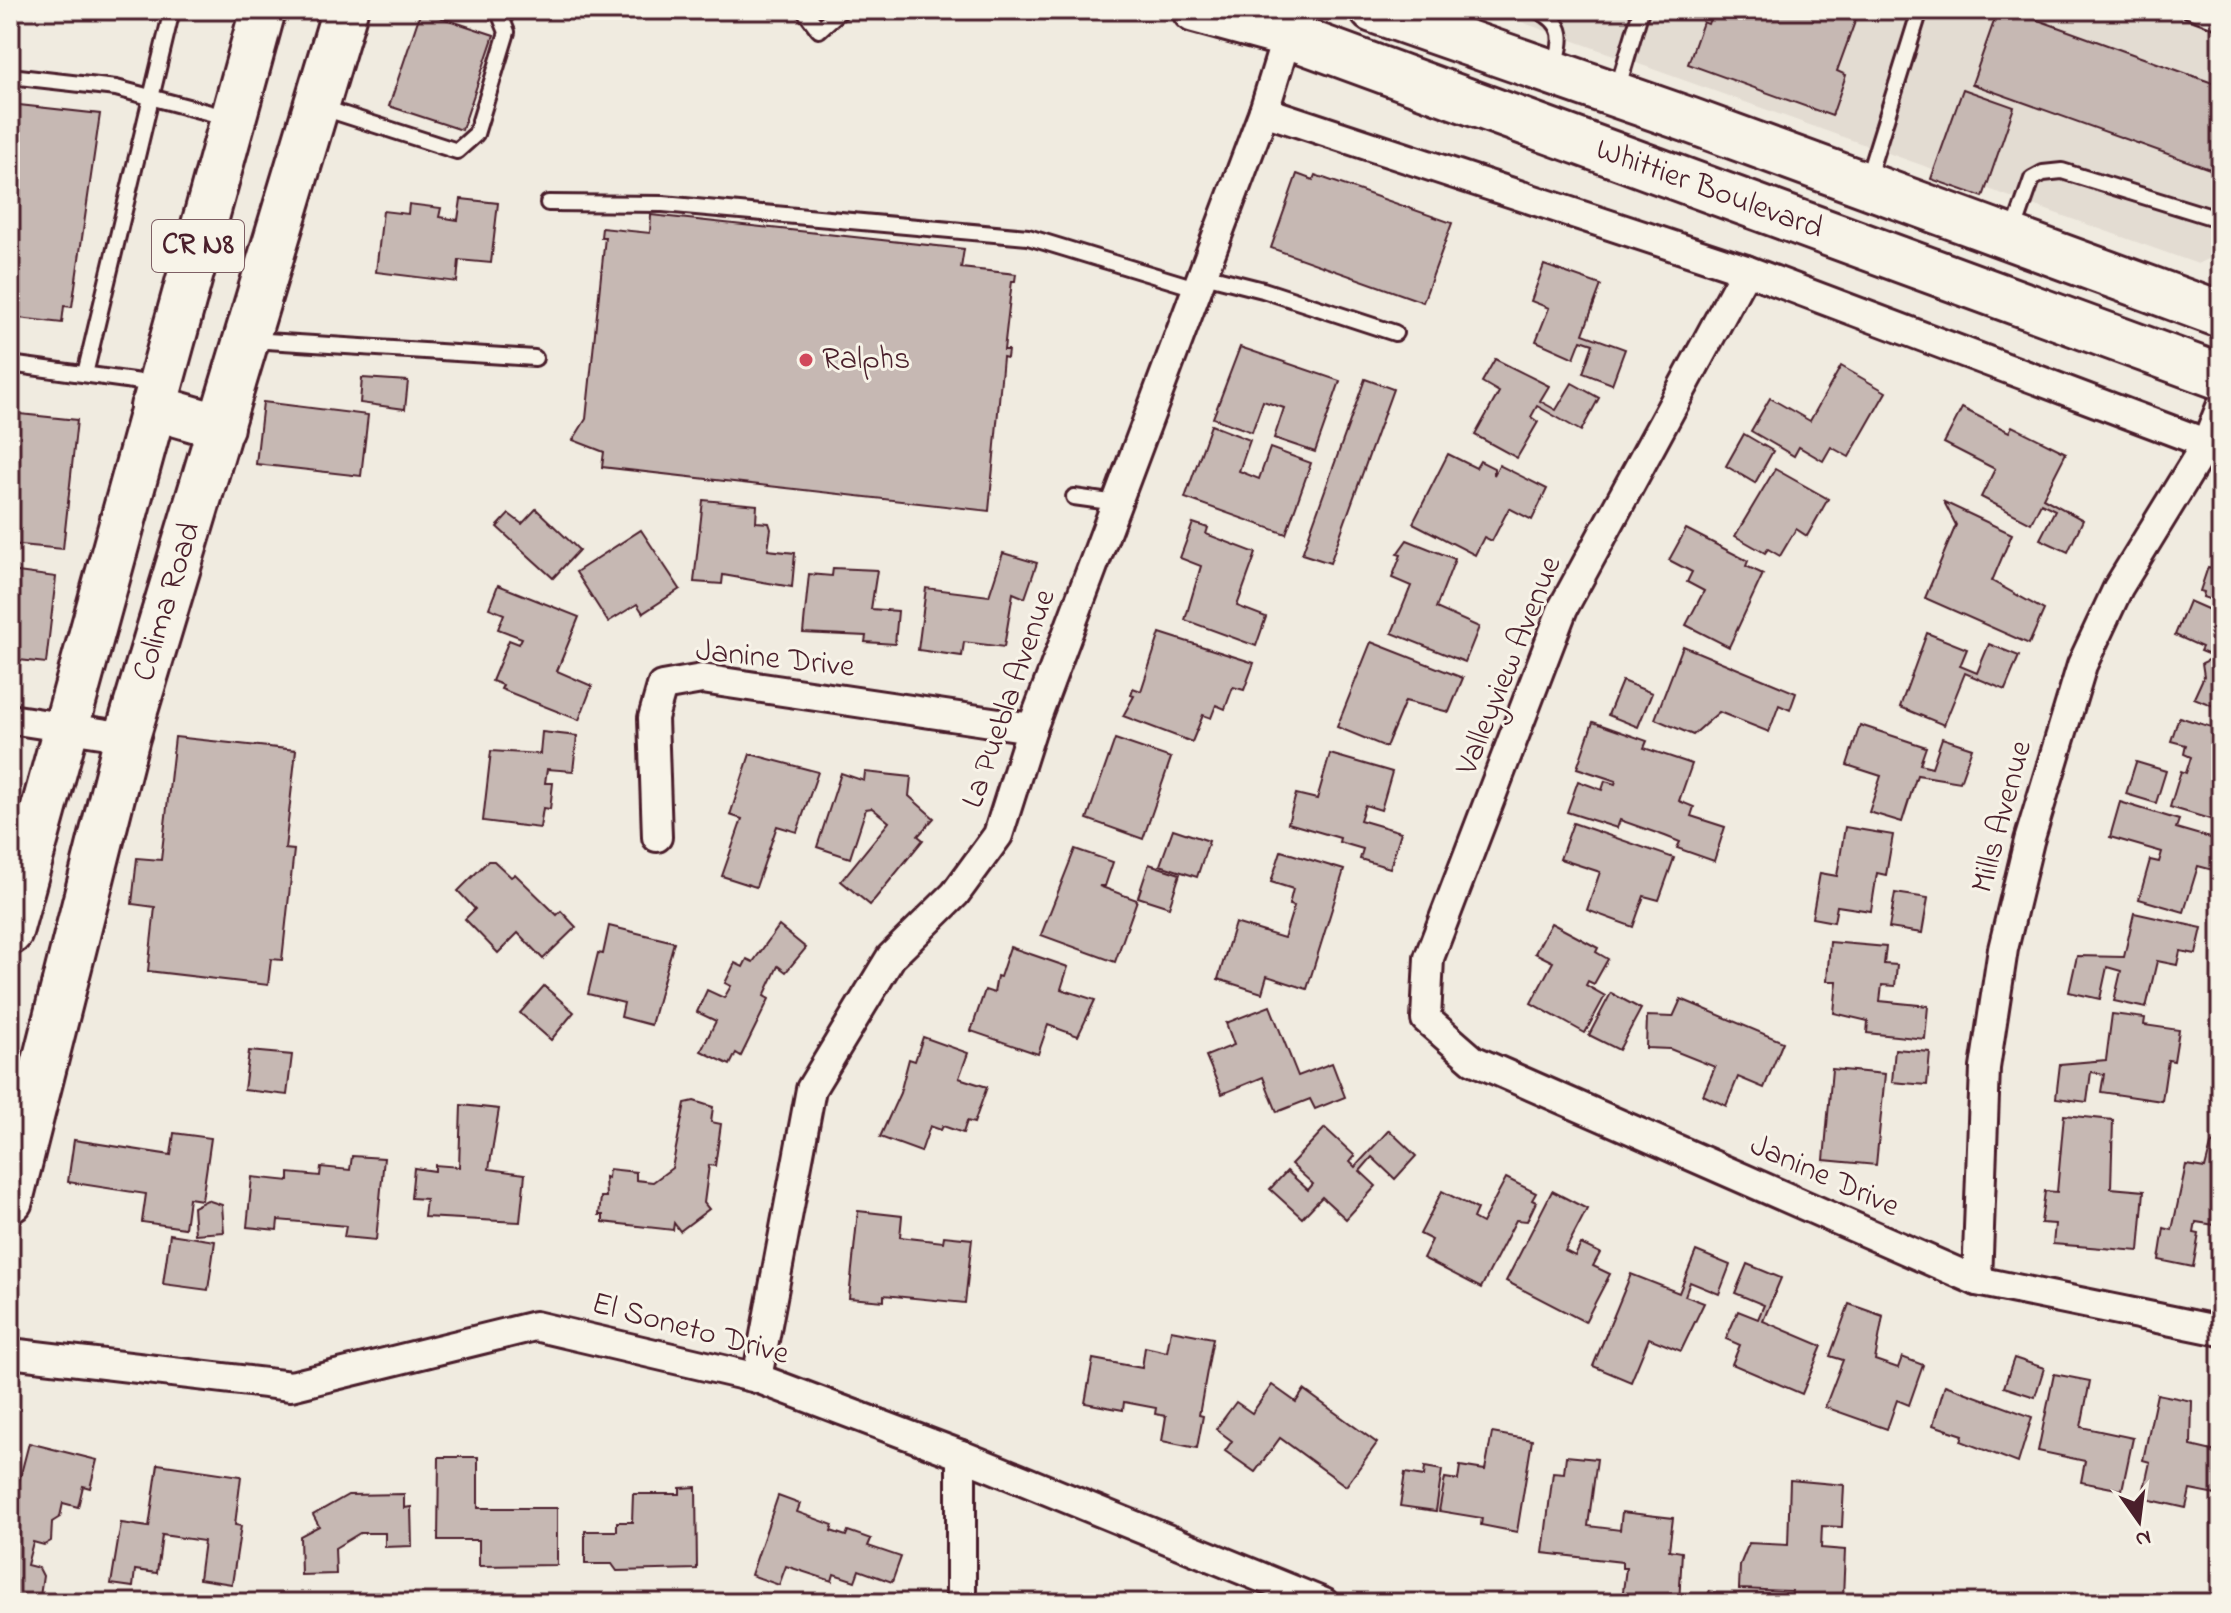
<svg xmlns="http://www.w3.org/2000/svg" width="2231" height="1613" font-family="'Indie Flower',sans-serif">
  <rect width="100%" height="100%" fill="#f0ebe0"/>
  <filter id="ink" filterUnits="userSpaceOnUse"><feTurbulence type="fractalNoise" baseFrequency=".0125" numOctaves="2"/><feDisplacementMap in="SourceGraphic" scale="16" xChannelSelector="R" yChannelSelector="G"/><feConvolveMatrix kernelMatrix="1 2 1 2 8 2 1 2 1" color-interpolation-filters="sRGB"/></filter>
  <g filter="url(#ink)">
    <polygon fill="#e3dcd2" points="1488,10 2164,10 2221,31 2221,253 2198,264"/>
    <g fill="#c6b8b3" stroke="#4a1f2b" stroke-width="2">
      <polygon points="1713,10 1841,10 1857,16 1837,71 1846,75 1832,116 1688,64 1703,22 1708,24"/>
      <polygon points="1998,10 2010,10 2221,86 2221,173 1972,84"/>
      <polygon points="421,11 494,35 462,130 389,106"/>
      <polygon points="1963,89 2014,107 1983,197 1931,179"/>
      <polygon points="10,104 100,114 72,307 64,306 62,323 10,317"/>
      <polygon points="1297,174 1313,180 1315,175 1452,223 1423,302 1271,248"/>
      <polygon points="461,199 498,203 491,263 459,260 457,282 376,272 383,211 408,214 409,204 441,208 439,217 458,220"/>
      <polygon points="651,215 964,249 961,268 1016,274 1015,281 1012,281 1004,350 1008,350 1007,358 1003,357 989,511 602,467 604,452 573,440 586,419 605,237 601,237 602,228 650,233"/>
      <polygon points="1544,265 1601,285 1583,334 1625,349 1612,384 1583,373 1593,344 1581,340 1574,358 1536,341 1549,308 1531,301"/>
      <polygon points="1240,347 1340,381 1315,452 1274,438 1284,408 1263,401 1252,432 1213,418"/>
      <polygon points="1495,359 1549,386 1540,401 1556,410 1572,383 1599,398 1581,431 1537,406 1531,417 1538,422 1517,458 1475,435 1499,392 1482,382"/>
      <polygon points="1841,366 1886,392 1849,457 1831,447 1823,461 1799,447 1794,456 1751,431 1770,398 1810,421"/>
      <polygon points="362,378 408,381 405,409 360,403"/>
      <polygon points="1365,379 1393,389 1330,563 1302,554"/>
      <polygon points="263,402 368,415 361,476 256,464"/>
      <polygon points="1962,408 2009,432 2012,426 2066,453 2043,498 2083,520 2068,552 2040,539 2055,510 2041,503 2031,523 1981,497 1995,469 1944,443"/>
      <polygon points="10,413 77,420 63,549 10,544"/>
      <polygon points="1211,425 1250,440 1239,471 1259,479 1270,448 1311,463 1286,534 1185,498"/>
      <polygon points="1744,434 1773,451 1755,483 1726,466"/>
      <polygon points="1448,454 1476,468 1480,461 1494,468 1494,475 1499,465 1547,489 1532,520 1509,508 1492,541 1484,537 1475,555 1413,523"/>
      <polygon points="1775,469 1828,499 1807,536 1796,529 1780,556 1768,549 1765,553 1735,536"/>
      <polygon points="703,500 757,505 756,522 769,523 771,529 768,550 795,553 792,587 723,575 722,584 694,582"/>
      <polygon points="1944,502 2012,534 1992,581 2044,610 2029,644 1925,598 1956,525"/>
      <polygon points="536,509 579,550 553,578 497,527 509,514 522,524"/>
      <polygon points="1193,523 1208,528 1206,534 1256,553 1237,606 1266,617 1256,646 1185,620 1201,566 1180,558"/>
      <polygon points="1686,529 1748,561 1746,566 1763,574 1729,647 1686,625 1704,591 1687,582 1692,572 1669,560"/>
      <polygon points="641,530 680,589 643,613 637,604 608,622 576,572"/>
      <polygon points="1407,540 1455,559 1436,608 1479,627 1465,662 1392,633 1411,586 1392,578 1401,555 1397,554"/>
      <polygon points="1003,553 1037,563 1025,598 1013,593 1004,647 964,642 962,656 918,650 926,588 989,596"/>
      <polygon points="2214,564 2221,567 2221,603 2203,597 2204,592 2200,591 2208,567 2212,568"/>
      <polygon points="833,568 877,570 871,609 898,611 895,644 865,642 866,636 803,633 809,574 832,576"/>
      <polygon points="10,571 56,577 46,663 10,659"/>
      <polygon points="498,585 579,617 557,671 592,686 579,720 501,689 503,685 492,681 509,640 519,644 522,638 498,629 504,614 489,608"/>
      <polygon points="2189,601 2221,615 2221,709 2194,698 2204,676 2202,663 2215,657 2200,651 2202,647 2175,635"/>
      <polygon points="1160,633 1254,663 1244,690 1233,687 1225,709 1216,705 1211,718 1203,715 1192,742 1123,716 1134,696 1131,695 1133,688 1141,691"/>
      <polygon points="1927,633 1967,649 1960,666 1977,673 1989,644 2019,656 2005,690 1965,673 1944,725 1900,707"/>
      <polygon points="1371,642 1463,678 1449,712 1405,701 1386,747 1337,727"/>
      <polygon points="1683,646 1796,693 1790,710 1779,705 1769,732 1719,712 1693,735 1655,719"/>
      <polygon points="1622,681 1652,693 1638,727 1608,715"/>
      <polygon points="2179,717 2221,730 2221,819 2216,821 2170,807 2181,771 2186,773 2191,757 2184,754 2186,745 2171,741"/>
      <polygon points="1593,722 1647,741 1644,748 1692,764 1679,801 1694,807 1691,816 1725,827 1714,861 1677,848 1680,842 1665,836 1620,820 1617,828 1567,812 1578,781 1602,790 1605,781 1615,784 1616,781 1577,768"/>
      <polygon points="1860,725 1926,747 1920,764 1932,767 1942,738 1972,748 1960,782 1917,775 1902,822 1869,812 1881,776 1847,765"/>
      <polygon points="542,732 577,736 573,771 547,769 545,783 553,783 550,809 543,808 540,828 483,821 491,751 540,754"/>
      <polygon points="175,737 296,750 285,849 294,850 282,960 271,959 268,985 148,971 155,907 132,904 137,858 161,860"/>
      <polygon points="1115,739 1171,758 1143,839 1087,819"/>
      <polygon points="750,754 818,772 797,832 777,826 756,887 722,876 742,819 730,815"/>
      <polygon points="1330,754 1392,772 1381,810 1365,805 1360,820 1401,832 1390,868 1360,859 1363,849 1339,842 1340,838 1288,823 1296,794 1317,799"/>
      <polygon points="2136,762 2166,771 2156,803 2126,794"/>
      <polygon points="865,772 911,777 909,796 934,818 918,836 923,840 870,905 841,881 889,822 872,808 866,809 850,858 817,847 841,773 864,781"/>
      <polygon points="2120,802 2179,820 2176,828 2221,841 2213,870 2198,866 2184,912 2139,899 2150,860 2159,862 2162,852 2110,837"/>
      <polygon points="1573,823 1674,858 1659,900 1644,896 1633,927 1587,910 1600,872 1560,859"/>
      <polygon points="1845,827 1893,835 1886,875 1877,873 1871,911 1837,906 1834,922 1812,918 1820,873 1837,876"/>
      <polygon points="1173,829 1209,841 1197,877 1160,865"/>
      <polygon points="1075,849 1113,862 1105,886 1099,886 1137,900 1115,962 1041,935"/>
      <polygon points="1281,851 1344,870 1307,989 1267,976 1262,993 1218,979 1235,923 1284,938 1294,906 1289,905 1293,889 1271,882"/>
      <polygon points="488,861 494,861 511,877 515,874 557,915 561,911 576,927 543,959 518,933 498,953 465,919 475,909 458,891"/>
      <polygon points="1149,864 1180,874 1169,907 1138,897"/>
      <polygon points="1895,893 1928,898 1922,933 1889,928"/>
      <polygon points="2134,913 2202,928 2196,954 2180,951 2177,965 2157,961 2146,1008 2114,1001 2121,971 2107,967 2100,999 2069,992 2077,956 2124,957"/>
      <polygon points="1551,923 1598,948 1596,952 1608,959 1594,984 1588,981 1586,985 1605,996 1585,1033 1531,1003 1553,962 1535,953"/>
      <polygon points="609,926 674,942 651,1025 621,1017 624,1003 588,994 598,953 603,954"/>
      <polygon points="779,926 806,948 786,972 778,966 764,996 769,999 741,1056 736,1053 730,1065 701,1051 716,1021 697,1012 707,990 724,998 731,986 725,983 735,963 743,967 747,959 753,962"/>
      <polygon points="1830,942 1886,947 1884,964 1897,965 1895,986 1882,985 1880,1001 1928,1006 1925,1039 1867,1033 1868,1021 1834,1013 1837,981 1827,981"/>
      <polygon points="1010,947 1068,967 1061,989 1095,1000 1078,1036 1048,1025 1038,1054 971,1031 985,990 994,993 997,976 1000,977"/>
      <polygon points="544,986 574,1012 551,1040 520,1013"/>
      <polygon points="1611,993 1641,1009 1619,1050 1589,1035"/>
      <polygon points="1681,999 1783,1042 1764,1088 1738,1077 1726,1106 1703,1095 1715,1067 1670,1049 1646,1048 1647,1016 1673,1017"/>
      <polygon points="1270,1006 1298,1076 1332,1063 1345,1097 1315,1109 1310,1099 1277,1112 1263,1077 1222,1094 1206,1056 1234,1045 1226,1023"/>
      <polygon points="2112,1014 2145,1018 2144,1025 2179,1030 2174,1061 2168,1060 2162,1101 2101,1092 2104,1074 2091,1072 2087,1102 2056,1098 2060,1064 2106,1060"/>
      <polygon points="923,1037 968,1053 959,1078 987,1087 974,1123 967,1121 963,1133 943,1126 941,1130 930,1126 921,1152 880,1137 900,1093 909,1059 915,1061"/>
      <polygon points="1895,1049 1930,1052 1927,1085 1892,1082"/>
      <polygon points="249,1051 292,1055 287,1095 244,1090"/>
      <polygon points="1832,1069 1885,1074 1876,1165 1824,1160"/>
      <polygon points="694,1101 713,1107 711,1122 721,1124 715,1166 709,1165 704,1203 709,1209 680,1231 674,1223 673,1230 603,1222 603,1215 599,1215 601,1197 606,1197 605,1177 608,1178 609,1169 636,1172 636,1180 653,1182 672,1168 685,1103"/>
      <polygon points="461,1105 499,1109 489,1169 525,1174 520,1222 424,1217 426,1199 411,1198 414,1168 435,1171 435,1165 459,1167"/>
      <polygon points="2064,1115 2113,1120 2111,1188 2144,1191 2139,1251 2053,1244 2055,1224 2041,1223 2045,1191 2057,1192"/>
      <polygon points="1325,1128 1355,1156 1350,1162 1355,1167 1389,1130 1416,1156 1395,1179 1372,1157 1360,1171 1376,1186 1346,1219 1322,1197 1302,1218 1270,1189 1287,1171 1308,1190 1313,1184 1291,1164"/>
      <polygon points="174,1133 211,1138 202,1200 189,1198 185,1228 142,1222 146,1194 68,1182 74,1140 171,1155"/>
      <polygon points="2221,1137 2221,1226 2196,1222 2194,1233 2199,1234 2193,1267 2159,1260 2164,1228 2172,1230 2186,1165 2205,1168 2211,1145"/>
      <polygon points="352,1156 384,1158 376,1240 344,1237 346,1226 278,1220 277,1230 247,1227 252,1177 289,1181 289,1173 320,1176 321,1167 350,1170"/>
      <polygon points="1506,1178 1536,1193 1532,1200 1536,1202 1527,1221 1516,1220 1481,1288 1423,1258 1432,1240 1420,1234 1442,1191 1477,1209 1473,1218 1482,1223"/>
      <polygon points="1552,1191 1587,1209 1565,1251 1575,1256 1581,1244 1600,1253 1593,1266 1610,1274 1585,1322 1506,1281"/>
      <polygon points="207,1200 222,1205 224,1232 195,1234 193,1207"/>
      <polygon points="858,1211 902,1216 900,1237 943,1242 944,1236 972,1239 965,1303 884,1295 884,1301 849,1298"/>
      <polygon points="170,1234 215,1241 208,1290 163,1284"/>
      <polygon points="1696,1251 1730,1265 1719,1294 1690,1282 1685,1296 1704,1303 1681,1351 1649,1338 1631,1382 1593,1366 1631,1274 1679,1293"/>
      <polygon points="1747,1264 1781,1278 1763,1321 1822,1346 1802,1394 1732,1364 1740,1345 1726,1339 1738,1311 1758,1319 1764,1305 1735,1293"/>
      <polygon points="1849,1304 1883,1316 1875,1360 1898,1368 1902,1357 1923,1365 1909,1405 1897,1400 1887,1429 1825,1407 1843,1360 1830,1356"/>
      <polygon points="1171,1330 1213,1338 1199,1415 1203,1416 1197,1448 1162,1441 1166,1416 1155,1414 1156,1408 1124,1402 1123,1410 1085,1403 1093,1359 1142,1368 1145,1347 1167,1352"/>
      <polygon points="2014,1358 2044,1368 2035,1397 2004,1387"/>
      <polygon points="2054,1374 2090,1381 2081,1427 2133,1438 2122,1490 2081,1482 2085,1461 2038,1451"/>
      <polygon points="1272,1385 1296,1402 1304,1390 1377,1443 1346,1486 1280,1438 1255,1472 1225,1451 1232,1441 1216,1429 1236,1402 1252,1413"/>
      <polygon points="1945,1385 2032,1417 2018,1463 1961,1441 1963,1435 1933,1425"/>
      <polygon points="2157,1394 2192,1401 2191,1446 2221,1453 2221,1496 2190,1490 2186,1508 2142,1498 2150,1462 2143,1460"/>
      <polygon points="1492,1433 1532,1440 1517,1532 1481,1525 1482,1518 1439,1511 1445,1478 1458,1480 1460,1466 1485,1470"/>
      <polygon points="29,1443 97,1460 90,1488 83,1486 78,1507 63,1503 60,1517 52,1522 51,1541 44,1545 33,1542 27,1565 39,1568 43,1576 39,1603 10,1603 10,1500 14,1484 18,1485"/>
      <polygon points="1566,1456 1597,1459 1588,1526 1620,1530 1622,1512 1673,1518 1669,1550 1682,1552 1679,1603 1622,1599 1626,1568 1622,1568 1622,1562 1543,1553 1553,1472 1564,1473"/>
      <polygon points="439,1457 478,1457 478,1508 557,1508 557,1565 479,1566 479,1540 438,1540"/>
      <polygon points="158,1464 241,1476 235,1525 241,1526 232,1584 199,1579 204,1541 162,1535 157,1573 135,1570 133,1587 111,1584 121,1523 149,1527"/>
      <polygon points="1425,1467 1442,1470 1436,1511 1400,1506 1405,1473 1424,1476"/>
      <polygon points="1790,1480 1844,1485 1842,1527 1822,1526 1821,1548 1845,1550 1843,1597 1791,1600 1792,1591 1739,1589 1740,1565 1749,1543 1788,1545"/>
      <polygon points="696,1487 697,1569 617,1571 612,1564 585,1564 585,1531 617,1531 617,1522 632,1522 633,1494 680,1494 680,1488"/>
      <polygon points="404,1494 404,1508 411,1507 412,1546 385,1547 385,1533 360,1533 335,1548 336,1574 301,1575 300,1536 319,1526 313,1515 348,1495"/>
      <polygon points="778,1496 800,1504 797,1512 833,1525 831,1531 846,1536 848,1531 871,1539 868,1546 901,1557 892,1582 859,1570 855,1581 834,1574 832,1581 786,1566 779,1585 751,1575"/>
      <polygon points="1709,1592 1729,1600 1730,1597 1744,1602 1705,1603"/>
    </g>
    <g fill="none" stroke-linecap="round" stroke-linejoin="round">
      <g stroke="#4a1f2b" stroke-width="20">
        <g id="service">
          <polyline points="804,10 819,30 841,10"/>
          <path d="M1537 10C1566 23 1564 41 1554 67"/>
          <polyline points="2189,10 2221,22"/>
          <polyline points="10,76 116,88 229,118"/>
          <polyline points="1617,90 1641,10"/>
          <polyline points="320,107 457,151 476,134 507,32 498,10"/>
          <polyline points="1867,180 1920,10"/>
          <polyline points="548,203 663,204 1028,237 1199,289"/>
          <polyline points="2013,233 2032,179 2043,173 2062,171 2221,220"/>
          <polyline points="1204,275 1263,290 1395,333"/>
          <polyline points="251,340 535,358"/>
          <polyline points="10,364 155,384"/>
          <polyline points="85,374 172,10"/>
          <polyline points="1074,497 1117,503"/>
        </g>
      </g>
      <g stroke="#4a1f2b" stroke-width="34">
        <g id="minor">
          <polyline points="1264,111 1746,270 2221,449"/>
          <polyline points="1746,270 1563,608 1429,958 1426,1019 1473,1060 1977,1281 2221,1331"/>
          <polyline points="10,719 127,737"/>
          <polyline points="657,837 653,718 662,686 702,679 1032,728"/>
          <polyline points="1977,1281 1985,1068 2003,949 2029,841 2082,665 2118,588 2206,444 2221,407"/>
          <polyline points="10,1353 291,1386 535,1326 757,1378 961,1455 1324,1603"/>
          <polyline points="757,1378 811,1089 891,957 955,894 998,835 1032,728 1264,111 1295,10"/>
          <polyline points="961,1455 961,1603"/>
        </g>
      </g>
      <g stroke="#4a1f2b" stroke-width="50">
        <g id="primary">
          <polyline points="1195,10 1287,35 2221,377"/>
          <polyline points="1373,10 1689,120 2221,315"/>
          <polyline points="153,407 221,427"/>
          <polyline points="10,932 263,10"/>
          <polyline points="10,1200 127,737 345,10"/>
        </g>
      </g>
      <use href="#service" stroke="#f7f3e8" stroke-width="14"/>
      <use href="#minor" stroke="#f7f3e8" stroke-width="28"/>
      <use href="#primary" stroke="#f7f3e8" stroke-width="44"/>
    </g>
  </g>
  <circle fill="#d1495b" stroke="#f7f3e8" stroke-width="3" cx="806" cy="360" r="8"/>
  <g text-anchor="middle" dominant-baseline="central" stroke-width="6" stroke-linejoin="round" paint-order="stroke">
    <rect fill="#f7f3e8" stroke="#7e5f64" stroke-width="2" x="152" y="220" width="92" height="52" rx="6"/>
    <g font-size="30" font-weight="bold" fill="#4a1f2b">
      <text x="198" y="246">CR N8</text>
    </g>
    <g font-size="32" fill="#4a1f2b" stroke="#f7f3e8">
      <text transform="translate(1709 190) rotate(20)">Whittier Boulevard</text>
      <text transform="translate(168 602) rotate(-73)">Colima Road</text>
      <text transform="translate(775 660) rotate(6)">Janine Drive</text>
      <text transform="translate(1510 666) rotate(-68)">Valleyview Avenue</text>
      <text transform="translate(1010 699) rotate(-71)">La Puebla Avenue</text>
      <text transform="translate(2003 817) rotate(-75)">Mills Avenue</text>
      <text transform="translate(1824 1177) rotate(24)">Janine Drive</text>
      <text transform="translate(690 1330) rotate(15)">El Soneto Drive</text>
    </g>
    <g font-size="32" fill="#4a1f2b" stroke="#f7f3e8" text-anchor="start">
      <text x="822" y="360">Ralphs</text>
    </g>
  </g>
  <rect width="2231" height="1613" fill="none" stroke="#f7f3e8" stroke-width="40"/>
  <rect x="20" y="20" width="2191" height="1573" fill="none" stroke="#4a1f2b" stroke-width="3" filter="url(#ink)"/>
  <g transform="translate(2139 1521) rotate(166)" stroke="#f7f3e8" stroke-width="6" paint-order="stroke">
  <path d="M0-6L14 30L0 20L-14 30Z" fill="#4a1f2b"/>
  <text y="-12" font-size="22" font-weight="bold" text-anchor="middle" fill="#4a1f2b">N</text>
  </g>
</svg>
